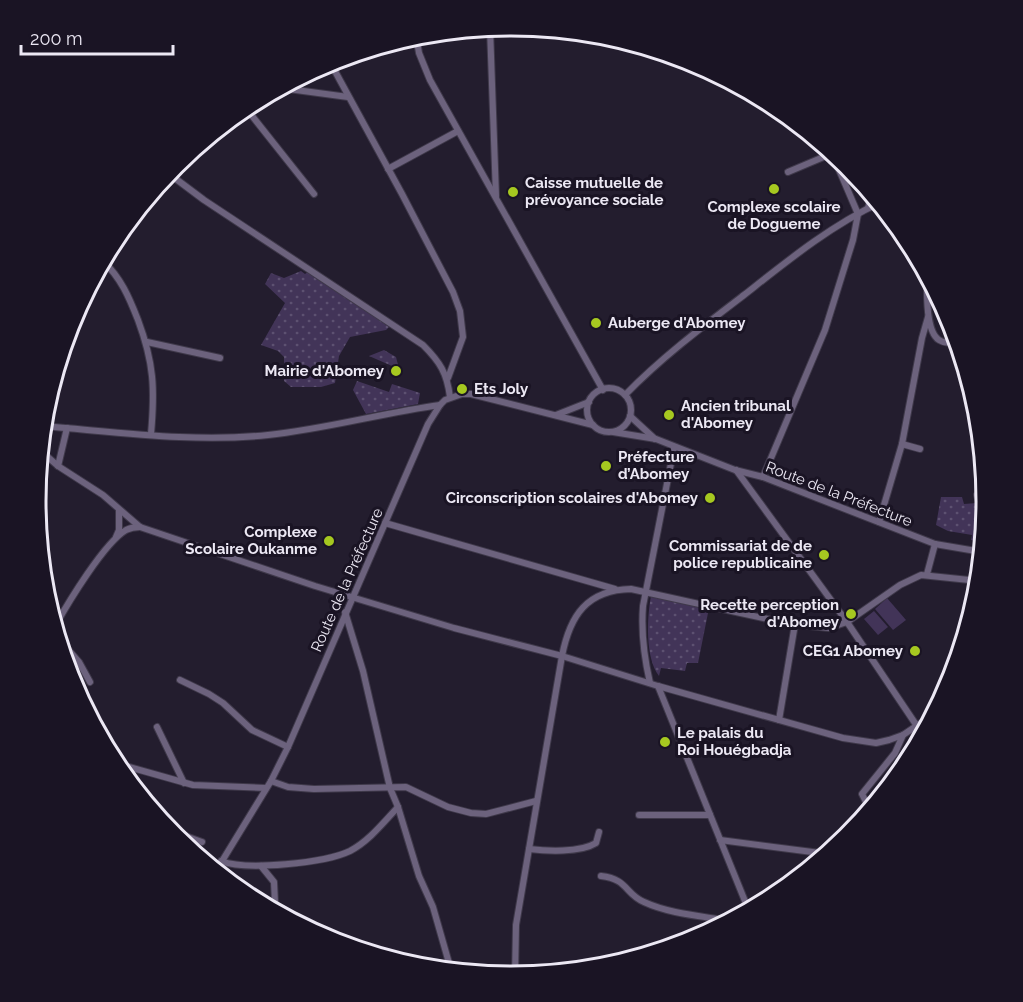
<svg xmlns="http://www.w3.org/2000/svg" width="1023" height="1002" font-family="Raleway,sans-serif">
  <defs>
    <pattern id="grass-dots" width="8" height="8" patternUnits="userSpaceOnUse" patternTransform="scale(1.5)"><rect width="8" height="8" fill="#423458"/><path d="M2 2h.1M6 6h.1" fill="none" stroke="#5d5171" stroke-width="1.8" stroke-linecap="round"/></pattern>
  </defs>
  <rect width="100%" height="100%" fill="#231d2e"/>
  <g fill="url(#grass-dots)">
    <polygon points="301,271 305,274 309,271 391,325 386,330 350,337 339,356 335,383 321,387 291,387 284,381 284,357 278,351 261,345 285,303 265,284 271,273 284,278"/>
    <polygon points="384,350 396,357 399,369 369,356"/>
    <polygon points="357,381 389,392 392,384 420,393 418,404 366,414 353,390"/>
    <polygon points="941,497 962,497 964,504 977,503 984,535 983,542 971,540 972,535 948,531 936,525"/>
    <path d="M651 596 709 608 698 663H687L685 671 661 668 659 676C645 658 647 617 651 596Z"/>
  </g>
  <g fill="#423458">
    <polygon points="887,598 906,620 893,630 875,609"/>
    <polygon points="874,611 888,627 878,635 864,619"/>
  </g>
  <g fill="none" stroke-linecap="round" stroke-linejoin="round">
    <g stroke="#3f394a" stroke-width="8">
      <g id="minor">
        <polyline points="490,28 496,196"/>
        <polyline points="447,32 490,33 548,29"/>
        <polyline points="416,35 419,53 430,80 603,390"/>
        <polyline points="330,62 402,194 453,292 460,311 463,337 448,378"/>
        <polyline points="281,88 348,97"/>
        <polyline points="245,107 314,194"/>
        <polyline points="388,169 458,131"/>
        <polyline points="788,172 833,153"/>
        <path d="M168 173 204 200 423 345C440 362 447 373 450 397"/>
        <polyline points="868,208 872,194"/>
        <path d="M103 261C121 278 129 297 138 320 154 363 155 389 151 434"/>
        <path d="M927 275C927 290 925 331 939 340 945 344 951 342 958 341"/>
        <polyline points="147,342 220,358"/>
        <circle cx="609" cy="410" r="22"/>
        <path d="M625 395C661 358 702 327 744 295 786 262 830 226 879 203"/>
        <polyline points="556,415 589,402"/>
        <polyline points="630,416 655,439"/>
        <path d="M43 426C118 432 194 443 268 435 326 429 382 413 440 405"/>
        <polyline points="613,432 656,439 735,470 763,477 935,544 982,552"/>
        <polyline points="902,444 920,449"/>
        <polyline points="41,451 58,466 103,495 140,527 315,586 454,628 562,656 658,686 843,738 876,743 889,740 903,735 934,714"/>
        <polyline points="58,466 67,428"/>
        <polyline points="736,470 847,622 923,735"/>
        <polyline points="763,477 825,330 853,240 858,214 831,151"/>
        <polyline points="977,495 985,525"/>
        <polyline points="879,522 902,444 922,338 928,317"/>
        <polyline points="385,523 615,589"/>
        <polyline points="116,537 119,530 119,510"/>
        <polyline points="927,574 935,544"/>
        <polyline points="345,612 363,671 390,788 398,807 419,876 433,907 451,970"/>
        <path d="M55 626C68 603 104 543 126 530 130 528 135 527 140 527"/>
        <polyline points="59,639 79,662 90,682"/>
        <polyline points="180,680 209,694 223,703 252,730 288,747"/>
        <path d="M650 683C644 657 641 632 643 606L674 448"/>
        <polyline points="658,686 749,911"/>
        <polyline points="779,720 795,624"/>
        <polyline points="157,727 184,783"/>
        <polyline points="115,763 193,785 266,788"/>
        <polyline points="271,781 288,787 314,789 406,787 448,807 471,813 486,814 536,801"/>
        <polyline points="870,810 862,794 895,753 903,735"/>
        <polyline points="639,815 710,815"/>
        <polyline points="169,830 202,842"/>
        <polyline points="720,840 828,854"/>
        <path d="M529 849C546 851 580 853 596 843L599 832"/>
        <path d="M221 861C246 871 325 863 350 851 369 841 383 823 398 807"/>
        <polyline points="261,866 274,882 275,903 281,914"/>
        <polyline points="216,871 271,781 288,747 428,424 440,405 445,400 462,394 471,394 593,425"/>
        <path d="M601 876C628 879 625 894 644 902 670 914 702 916 730 921"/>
        <polyline points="308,929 344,945"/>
        <path d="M515 976 516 925 562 656C570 615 587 590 631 589L772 620 800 625 829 628 847 622 900 585 921 575 979 581"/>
      </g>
    </g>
    <use href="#minor" stroke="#6c627d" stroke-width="6"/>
  </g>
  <g fill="#a6c820" stroke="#1a1424" stroke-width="2">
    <circle cx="774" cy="189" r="6"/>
    <circle cx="513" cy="192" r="6"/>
    <circle cx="596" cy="323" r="6"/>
    <circle cx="396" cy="371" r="6"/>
    <circle cx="462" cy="389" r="6"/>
    <circle cx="669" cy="415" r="6"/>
    <circle cx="606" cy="466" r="6"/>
    <circle cx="710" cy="498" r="6"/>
    <circle cx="329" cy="541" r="6"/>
    <circle cx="824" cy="555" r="6"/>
    <circle cx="851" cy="614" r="6"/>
    <circle cx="915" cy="651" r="6"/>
    <circle cx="665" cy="742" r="6"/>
  </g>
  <g text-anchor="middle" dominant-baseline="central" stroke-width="6" stroke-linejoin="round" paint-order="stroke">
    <g font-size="15" font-weight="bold" fill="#ece8f4" stroke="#1a1424" text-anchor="start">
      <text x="525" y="183">Caisse mutuelle de<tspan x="525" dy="17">prévoyance sociale</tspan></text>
      <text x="774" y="207" text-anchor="middle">Complexe scolaire<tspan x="774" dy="17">de Dogueme</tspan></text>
      <text x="608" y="323">Auberge d'Abomey</text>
      <text x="384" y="371" text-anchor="end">Mairie d'Abomey</text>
      <text x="474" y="389">Ets Joly</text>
      <text x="681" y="406">Ancien tribunal<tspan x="681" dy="17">d'Abomey</tspan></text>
      <text x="618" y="457">Préfecture<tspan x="618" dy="17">d’Abomey</tspan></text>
      <text x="698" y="498" text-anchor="end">Circonscription scolaires d'Abomey</text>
      <text x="317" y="532" text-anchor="end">Complexe<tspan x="317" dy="17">Scolaire Oukanme</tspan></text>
      <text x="812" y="546" text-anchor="end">Commissariat de de<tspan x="812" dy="17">police republicaine</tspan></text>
      <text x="839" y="605" text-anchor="end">Recette perception<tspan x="839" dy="17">d'Abomey</tspan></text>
      <text x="903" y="651" text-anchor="end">CEG1 Abomey</text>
      <text x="677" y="733">Le palais du<tspan x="677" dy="17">Roi Houégbadja</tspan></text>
    </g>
    <g font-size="15" fill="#ece8f4" stroke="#1a1424">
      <text transform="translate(839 494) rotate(21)">Route de la Préfecture</text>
      <text transform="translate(347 580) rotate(-66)">Route de la Préfecture</text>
    </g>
  </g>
  <path d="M0 0H1023V1002H0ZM46 501a465 465 0 1 1 930 0a465 465 0 1 1-930 0Z" fill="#1a1424" fill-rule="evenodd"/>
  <path fill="none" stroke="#ece8f4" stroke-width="3" d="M46 501a465 465 0 1 1 930 0a465 465 0 1 1-930 0Z"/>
  <path d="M21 45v9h152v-9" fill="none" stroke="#ece8f4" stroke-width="3"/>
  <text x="30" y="45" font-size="18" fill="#ece8f4" stroke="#1a1424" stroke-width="4.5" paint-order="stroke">200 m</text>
</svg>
